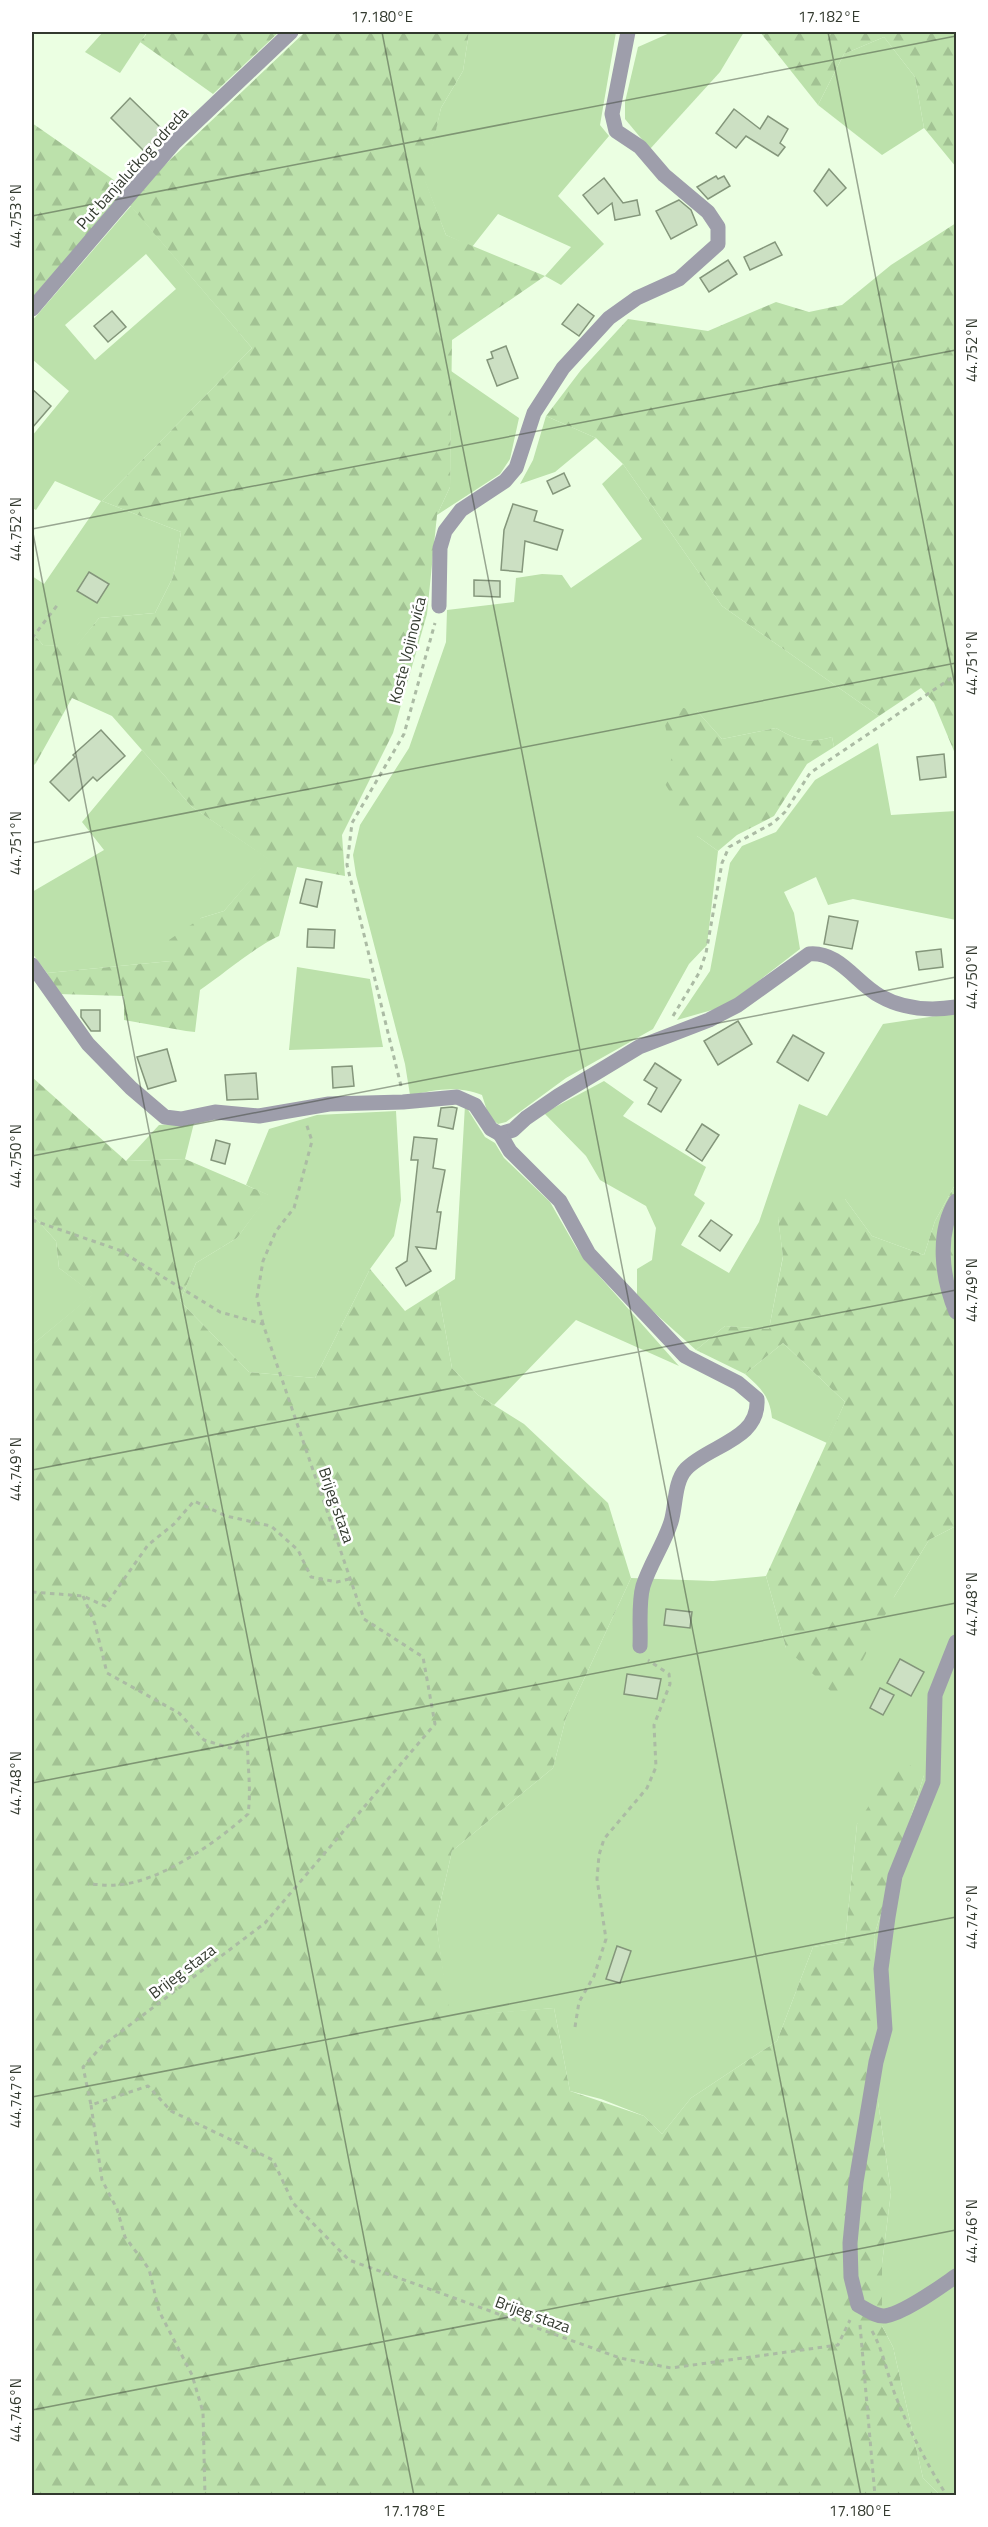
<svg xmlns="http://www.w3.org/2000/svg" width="988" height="2527" font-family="'Titillium Web',sans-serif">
  <defs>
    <pattern id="forest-firs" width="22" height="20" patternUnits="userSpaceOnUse" patternTransform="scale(1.5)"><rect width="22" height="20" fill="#bce1ab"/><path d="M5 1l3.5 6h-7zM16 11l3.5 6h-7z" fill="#a2c293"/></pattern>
  </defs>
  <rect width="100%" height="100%" fill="#ebffe2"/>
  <g fill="#bce1ab" fill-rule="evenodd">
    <polygon points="103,32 147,32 120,73 85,52"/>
    <polygon points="469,32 616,32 600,125 609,136 558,196 604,244 561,285 545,276 571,247 498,214 472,247 446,235 424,179 441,108 463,71"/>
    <polygon points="672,32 744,32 720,72 650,149 625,119 625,102 638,47"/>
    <polygon points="884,37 915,77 924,128 882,155 818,105 844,54"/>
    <path d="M131 206 252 348 102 501 181 532 173 577 155 613 99 618 76 647 43 645 32 632V576L44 584 101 501 55 481 36 510 32 508V436L69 391 32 359V321ZM146 254 176 289 95 360 65 325Z"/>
    <polygon points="451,371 519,418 510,459 500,474 437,515 450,487"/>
    <polygon points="546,416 596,438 555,472 520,484 533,460"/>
    <path d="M623 464 722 606 879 716 834 747 832 737C809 744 796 740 776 728L722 739 697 711V836L718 851 707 945 689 964 653 1029 566 1078 506 1122 498 1124 489 1117 482 1095C456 1085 436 1090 410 1095L405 1064 356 875 353 855 360 825 409 748 446 642 447 610 514 602 516 578 542 574 562 575 571 588 642 539 602 484Z"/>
    <polygon points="878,743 891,815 956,811 956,920 853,899 828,905 816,877 784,892 794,913 800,949 726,1006 677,1020 710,971 730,863 742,846 776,832 815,780"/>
    <polygon points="142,750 192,807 269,859 224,911 201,918 171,961 47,973 32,953 32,892 104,850 82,822"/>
    <polygon points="297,967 370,979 383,1047 289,1050"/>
    <polygon points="956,1013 956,1183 935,1221 924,1255 872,1236 845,1199 778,1218 783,1256 769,1329 725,1326 696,1350 637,1297 637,1269 652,1260 656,1228 646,1206 600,1180 586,1156 544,1113 604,1081 634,1102 623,1116 706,1167 694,1195 705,1203 681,1245 729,1273 759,1222 799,1104 827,1116 883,1024"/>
    <polygon points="465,1105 485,1137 495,1143 504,1158 550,1202 577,1249 593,1269 679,1366 576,1320 494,1405 478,1395 452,1368 438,1290 455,1279"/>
    <polygon points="396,1111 401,1200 394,1236 370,1269 315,1378 249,1372 180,1301 196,1263 237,1238 268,1195 246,1185 269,1129 317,1115"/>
    <polygon points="194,1123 185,1159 126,1161 159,1125"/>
    <polygon points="32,1214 56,1241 59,1268 94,1294 32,1345"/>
    <path d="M783 1343 845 1402 827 1443 772 1418C770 1397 761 1388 745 1374Z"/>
    <polygon points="956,1526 956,2495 940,2495 923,2478 893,2347 882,2326 882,2264 891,2192 872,2060 879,2024 874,1936 924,1775 857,1824 845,1942 813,1947 777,2041 691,2098 662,2134 644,2116 601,2099 570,2091 554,2008 449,2017 436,1922 452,1851 553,1768 566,1718 631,1578 713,1581 766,1576 786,1648 894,1597 929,1540"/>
  </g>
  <g fill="url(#forest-firs)">
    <polygon points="148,32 279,32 213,94 140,42"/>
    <path d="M305 32H469L463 71 441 108 425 180 446 235 545 276 452 340 450 487 437 515 427 614 393 733 342 835 345 876 297 867 279 936C253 948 225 973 200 990L195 1032 186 1031 124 1020V996L58 994 47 973 171 961 169 940 201 918 224 911 268 859 192 807 112 716 72 698 36 763 32 767 34 690 32 686V632L43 645 76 646 99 618 155 613 173 577 181 532 102 501 252 348 122 196 32 298V123L134 194Z"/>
    <polygon points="760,32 956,32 956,167 924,128 915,77 884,37 844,54 818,105"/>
    <polygon points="956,223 956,756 934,703 921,688 879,716 722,606 623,464 596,438 546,416 581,370 628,319 708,331 776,302 809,312 842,305 891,265"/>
    <path d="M679 707 697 711 722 739 776 728C796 740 809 744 832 737L834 747 807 764 774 816 737 835 718 851 697 836 662 779 672 758 664 720Z"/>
    <polygon points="32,1077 126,1161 185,1159 269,1195 237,1238 196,1263 180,1301 249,1372 315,1378 370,1269 405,1311 438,1290 452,1368 478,1395 524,1424 608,1503 631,1578 566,1718 553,1768 452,1851 436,1922 450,2016 554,2008 570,2091 644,2116 662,2134 691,2098 777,2041 813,1947 845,1942 857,1824 900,1758 924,1775 874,1936 879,2024 872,2060 891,2192 882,2264 882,2326 893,2347 923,2478 940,2495 32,2495 32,1345 93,1294 59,1268 56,1241 32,1214"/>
    <polygon points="956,1183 956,1526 929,1540 894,1597 842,1702 786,1648 766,1576 845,1402 783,1343 745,1374 696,1350 725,1326 769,1329 783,1257 778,1218 798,1200 845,1199 872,1236 924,1255 935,1221"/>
  </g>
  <g fill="#cce0c3" stroke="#84967b" stroke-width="1.5">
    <polygon points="130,98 164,131 144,151 111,118"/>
    <polygon points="734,109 760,129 768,116 788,129 780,143 785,147 778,156 746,136 736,148 716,133"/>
    <polygon points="829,169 846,188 827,206 814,191"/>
    <polygon points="716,176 718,179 724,176 730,186 708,199 697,187"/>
    <polygon points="604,178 623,203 637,200 640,215 615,220 612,203 598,214 583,195"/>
    <polygon points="679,200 691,210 697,225 671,239 656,211"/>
    <polygon points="775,242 782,255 750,270 744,257"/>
    <polygon points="728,260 737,274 709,292 700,278"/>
    <polygon points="578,304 594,316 579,336 562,324"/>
    <polygon points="112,311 126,327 108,342 94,326"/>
    <polygon points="506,346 518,378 497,386 487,360 493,358 491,352"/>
    <polygon points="32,389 51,406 32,428"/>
    <polygon points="564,473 570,486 553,494 547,481"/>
    <polygon points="513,504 537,511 534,521 563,530 557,550 525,541 522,572 501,570 504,530"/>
    <polygon points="89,572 109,584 97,603 77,591"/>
    <polygon points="474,580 500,581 500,597 474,596"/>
    <polygon points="101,730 125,756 97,781 93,777 69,801 50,782 75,757 73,755"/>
    <polygon points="944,754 946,777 920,780 917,757"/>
    <polygon points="306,879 322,882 317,907 300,903"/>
    <polygon points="829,916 858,921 852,949 824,944"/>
    <polygon points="308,929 335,930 334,948 307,947"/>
    <polygon points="941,949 943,967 919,970 916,952"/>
    <polygon points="81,1010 100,1010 100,1031 91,1031 81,1017"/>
    <polygon points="738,1021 752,1044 718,1065 704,1041"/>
    <polygon points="793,1035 824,1053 808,1081 777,1062"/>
    <polygon points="167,1049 176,1081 148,1089 137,1057"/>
    <polygon points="655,1063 681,1080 661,1112 648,1104 657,1088 644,1080"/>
    <polygon points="352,1066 354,1086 333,1088 332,1067"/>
    <polygon points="256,1073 258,1099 227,1100 225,1075"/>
    <polygon points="452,1107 457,1108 453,1129 438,1126 441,1108"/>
    <polygon points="702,1124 719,1135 702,1161 686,1150"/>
    <polygon points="414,1137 437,1139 433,1168 445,1170 437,1212 441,1212 436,1249 416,1247 431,1271 406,1286 396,1268 407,1261 418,1160 411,1160"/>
    <polygon points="216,1140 230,1144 225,1164 211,1160"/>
    <polygon points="711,1220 732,1235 720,1251 699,1236"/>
    <polygon points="666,1609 692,1612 690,1628 664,1625"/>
    <polygon points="900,1659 924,1672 911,1696 887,1683"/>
    <polygon points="627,1674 661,1679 657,1699 624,1694"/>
    <polygon points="880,1688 894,1695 883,1715 870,1708"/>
    <polygon points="617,1946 631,1951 620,1983 606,1979"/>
  </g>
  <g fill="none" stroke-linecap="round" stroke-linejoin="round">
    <g stroke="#abbba4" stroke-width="3" stroke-dasharray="4.5 4.5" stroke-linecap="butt">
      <polyline points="32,638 59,603"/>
      <polyline points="673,1016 699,973 706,953 722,863 729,847 773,823 785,812 810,773 956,675"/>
      <polyline points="401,1086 347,865 352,823 404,734 435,623"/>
      <polyline points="32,1220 119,1250 220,1312 263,1324 364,1619 423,1657 435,1724 265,1923 102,2046 83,2067 91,2105 148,2086 171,2111 273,2160 293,2203 349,2260 620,2358 671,2368 838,2345 850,2320"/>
      <polyline points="263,1324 257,1297 263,1261 276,1231 294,1208 312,1141 306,1123"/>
      <polyline points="32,1592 83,1596 105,1606 148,1545 174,1524 194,1501 226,1516 271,1526 298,1550 311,1577 337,1582 349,1579"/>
      <path d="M83 1596 95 1624 107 1673 179 1713 204 1740 230 1748 248 1732C246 1761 252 1785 248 1814 217 1842 159 1883 116 1885 107 1886 97 1884 88 1884"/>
      <polyline points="575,2027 579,2002 594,1976 606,1939 597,1879 599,1855 604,1839 647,1788 656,1767 654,1725 670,1684 669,1674 648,1660"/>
      <polyline points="91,2105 102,2180 117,2209 125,2237 149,2269 159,2311 192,2375 203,2412 205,2496"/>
      <polyline points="860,2325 875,2496"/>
      <path d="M872 2331C884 2352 887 2375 896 2397 910 2432 927 2464 947 2496"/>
    </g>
    <g stroke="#9e9eab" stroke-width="15">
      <polyline points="32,309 174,143 291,32"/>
      <polyline points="439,606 440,548 445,531 461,510 505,481 516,468 534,413 563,368 609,318 637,298 679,279 718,244 718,227 708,212 664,175 640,147 616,131 612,114 628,32"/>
      <path d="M32 965 88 1044 131 1088 165 1117 181 1119 215 1112 259 1116 329 1104 403 1102 457 1097 475 1105 491 1129 500 1134 513 1130 526 1118 558 1096 639 1047 709 1020 738 1005 809 954C839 951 856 983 880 996 903 1009 930 1011 956 1007"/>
      <path d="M500 1134 510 1151 560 1201 589 1254 685 1356 738 1383 757 1399C760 1440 709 1445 686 1469 674 1482 676 1506 671 1522 664 1544 650 1564 643 1586 638 1604 641 1628 640 1646"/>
      <path d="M956 1201C936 1234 942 1278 956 1312"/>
      <path d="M956 1642 935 1695 933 1782 895 1876 888 1917 881 1969 885 2029 876 2062 856 2182 850 2243 851 2277 858 2305C866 2309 876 2317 885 2316 905 2313 940 2287 956 2276"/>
    </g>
  </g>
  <path fill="none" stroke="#32392e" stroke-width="1.5" stroke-opacity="0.45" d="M382 32 861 2496M828 32 956 691M32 216 956 36M32 528 414 2496M32 529 956 350M32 843 956 663M32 1156 956 977M32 1470 956 1290M32 1783 956 1603M32 2097 956 1917M32 2410 956 2230"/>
  <g text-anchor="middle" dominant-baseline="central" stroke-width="5" stroke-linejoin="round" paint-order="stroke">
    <g font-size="16" fill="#32392e" stroke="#fff">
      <text transform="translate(132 168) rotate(-48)">Put banjalučkog odreda</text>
      <text transform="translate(407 650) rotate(-76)">Koste Vojinovića</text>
      <text transform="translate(337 1505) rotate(71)">Brijeg staza</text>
      <text transform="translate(182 1971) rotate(-37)">Brijeg staza</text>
      <text transform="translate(533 2314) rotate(20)">Brijeg staza</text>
    </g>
  </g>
  <rect width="988" height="2527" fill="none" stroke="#ffffff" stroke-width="66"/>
  <rect x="33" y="33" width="922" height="2461" fill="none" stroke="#32392e" stroke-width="2"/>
  <g font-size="15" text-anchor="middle" fill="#32392e">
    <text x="382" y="22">17.180°E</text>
    <text x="829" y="22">17.182°E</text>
    <text transform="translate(16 216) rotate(-90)" y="5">44.753°N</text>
    <text transform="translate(972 350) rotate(-90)" y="5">44.752°N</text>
    <text transform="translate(16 529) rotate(-90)" y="5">44.752°N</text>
    <text transform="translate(972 663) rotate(-90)" y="5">44.751°N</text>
    <text transform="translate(16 843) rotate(-90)" y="5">44.751°N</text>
    <text transform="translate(972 977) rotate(-90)" y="5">44.750°N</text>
    <text transform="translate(16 1156) rotate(-90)" y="5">44.750°N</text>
    <text transform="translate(972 1290) rotate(-90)" y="5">44.749°N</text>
    <text transform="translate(16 1469) rotate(-90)" y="5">44.749°N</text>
    <text transform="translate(972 1604) rotate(-90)" y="5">44.748°N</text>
    <text transform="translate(16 1783) rotate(-90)" y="5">44.748°N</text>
    <text transform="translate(972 1917) rotate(-90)" y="5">44.747°N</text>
    <text transform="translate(16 2096) rotate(-90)" y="5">44.747°N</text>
    <text transform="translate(972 2231) rotate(-90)" y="5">44.746°N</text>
    <text transform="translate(16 2410) rotate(-90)" y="5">44.746°N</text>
    <text x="414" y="2516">17.178°E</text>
    <text x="860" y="2516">17.180°E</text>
  </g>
</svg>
